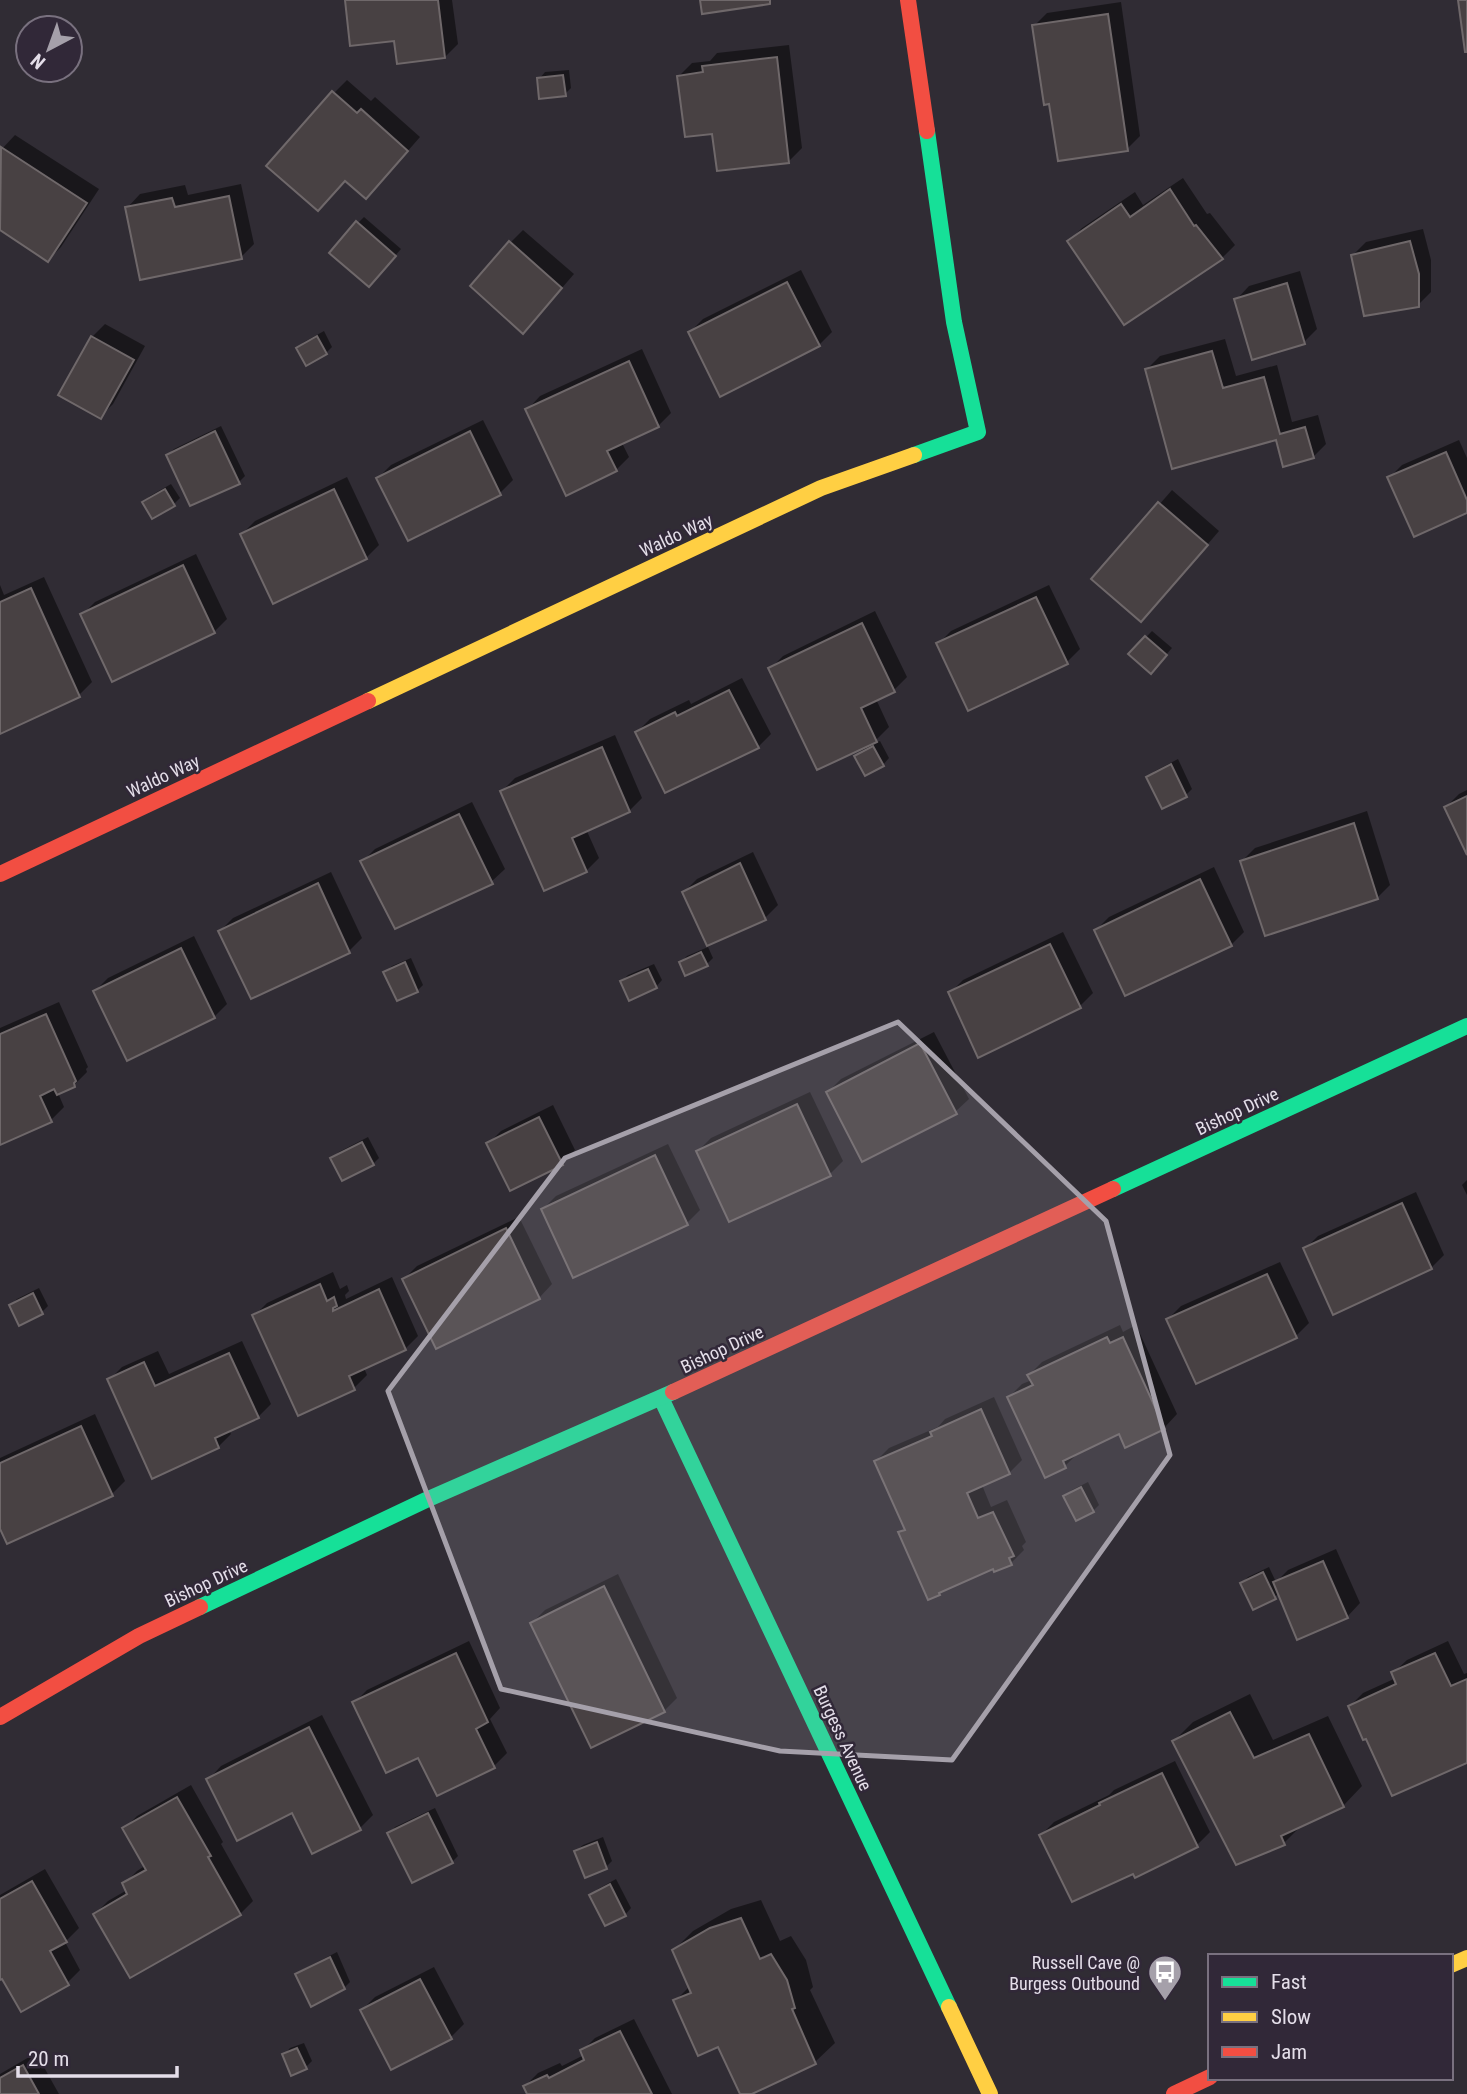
<svg xmlns="http://www.w3.org/2000/svg" width="1467" height="2094" font-family="'Roboto Condensed',sans-serif">
  <rect width="100%" height="100%" fill="#302c34"/>
  <g fill="#0007">
    <polygon points="347,0 452,0 458,44 445,57 396,39"/>
    <polygon points="1121,2 1140,136 1127,149 1051,102 1034,26 1047,13"/>
    <polygon points="789,45 802,148 789,161 714,132 679,76 692,63 710,61 717,53"/>
    <polygon points="569,70 571,88 565,94 539,79 545,72"/>
    <polygon points="347,80 371,101 375,97 420,137 379,184 334,93"/>
    <polygon points="15,135 99,189 61,247 48,260 0,228 0,151"/>
    <polygon points="1183,178 1207,214 1210,213 1235,245 1222,258 1069,241 1082,228 1135,192 1143,205"/>
    <polygon points="241,184 254,244 241,257 127,208 140,194 185,185 188,195"/>
    <polygon points="364,217 401,249 375,279 358,223"/>
    <polygon points="1423,229 1431,260 1431,292 1418,305 1353,255 1366,242"/>
    <polygon points="523,230 574,274 536,318 510,243"/>
    <polygon points="801,270 832,332 819,345 690,332 703,319"/>
    <polygon points="1300,271 1317,329 1304,342 1236,300 1249,286"/>
    <polygon points="105,324 145,346 113,404 100,417 92,337"/>
    <polygon points="324,331 332,347 326,353 298,348 304,342"/>
    <polygon points="1225,339 1236,376 1277,365 1292,422 1318,415 1326,444 1313,457 1147,369 1160,356"/>
    <polygon points="642,349 671,413 658,426 622,443 629,457 616,470 527,410 540,396"/>
    <polygon points="483,420 513,480 500,493 378,478 391,465"/>
    <polygon points="221,426 245,476 239,482 168,455 174,449"/>
    <polygon points="1459,440 1467,458 1467,511 1389,478 1402,465"/>
    <polygon points="347,477 379,545 366,558 242,534 255,521"/>
    <polygon points="171,484 180,498 174,504 144,502 150,496"/>
    <polygon points="1172,490 1219,531 1154,607 1094,579"/>
    <polygon points="196,554 227,619 214,632 82,615 95,602"/>
    <polygon points="44,577 92,682 79,695 0,732 0,585 4,595"/>
    <polygon points="1049,585 1080,649 1067,662 938,644 951,631"/>
    <polygon points="875,611 907,677 894,690 876,699 889,727 872,744 880,741 889,758 883,765 866,774 856,756 868,744 770,669 783,656"/>
    <polygon points="1152,631 1172,648 1157,665 1130,654"/>
    <polygon points="742,678 771,734 758,747 637,732 650,719 689,700 691,704"/>
    <polygon points="615,735 642,798 629,811 586,829 599,858 586,871 502,791 515,778"/>
    <polygon points="1178,759 1192,789 1186,795 1149,777 1155,771"/>
    <polygon points="1467,790 1467,851 1446,807 1459,794"/>
    <polygon points="472,802 505,869 491,882 362,862 375,849"/>
    <polygon points="1367,811 1390,885 1377,898 1242,861 1255,848"/>
    <polygon points="753,852 778,905 765,918 684,892 697,879"/>
    <polygon points="1214,867 1244,932 1231,945 1096,930 1109,917"/>
    <polygon points="331,872 362,938 349,951 252,997 220,931 233,918"/>
    <polygon points="1063,932 1093,993 1080,1006 979,1055 950,993 963,980"/>
    <polygon points="194,936 227,1004 214,1017 95,991 108,978"/>
    <polygon points="708,947 713,958 707,964 681,962 687,956"/>
    <polygon points="411,958 423,985 417,991 386,972 392,966"/>
    <polygon points="654,964 662,980 656,987 622,981 628,975"/>
    <polygon points="59,1002 88,1067 86,1069 87,1072 74,1085 58,1093 64,1107 51,1120 0,1143 0,1028"/>
    <polygon points="934,1032 969,1099 955,1112 828,1092 841,1079"/>
    <polygon points="810,1092 843,1161 830,1174 698,1151 711,1138"/>
    <polygon points="553,1105 575,1150 562,1163 511,1189 488,1144 501,1131"/>
    <polygon points="368,1137 379,1158 373,1164 332,1158 339,1152"/>
    <polygon points="668,1144 700,1210 687,1223 543,1209 556,1196"/>
    <polygon points="1467,1180 1467,1195 1462,1185"/>
    <polygon points="1416,1192 1444,1255 1431,1268 1305,1249 1318,1236"/>
    <polygon points="519,1217 552,1284 539,1298 404,1279 417,1266"/>
    <polygon points="1280,1262 1309,1323 1296,1336 1168,1319 1181,1306"/>
    <polygon points="333,1272 340,1289 347,1285 349,1291 345,1295 346,1299 392,1277 418,1336 405,1349 364,1368 367,1375 354,1388 254,1316 267,1303"/>
    <polygon points="39,1288 48,1306 42,1312 11,1305 17,1299"/>
    <polygon points="1120,1325 1123,1332 1136,1325 1177,1414 1164,1428 1126,1445 1120,1432 1078,1453 1065,1466 1009,1397 1022,1384 1032,1380 1029,1375 1042,1362"/>
    <polygon points="242,1341 271,1404 258,1417 229,1430 231,1434 218,1447 109,1380 122,1367 158,1351 169,1374"/>
    <polygon points="994,1397 1022,1460 1009,1473 982,1485 991,1507 1007,1500 1026,1542 1022,1546 1024,1550 1011,1563 995,1570 994,1566 945,1588 939,1594 900,1532 906,1527 876,1461 889,1448 938,1427 945,1419"/>
    <polygon points="95,1414 125,1481 112,1494 0,1525 0,1458"/>
    <polygon points="1088,1482 1099,1505 1093,1511 1065,1497 1072,1490"/>
    <polygon points="1336,1549 1360,1603 1347,1617 1279,1593 1275,1597 1242,1583 1248,1577 1269,1567 1276,1582 1288,1570"/>
    <polygon points="618,1574 677,1698 664,1711 532,1623 545,1610"/>
    <polygon points="469,1641 500,1708 490,1719 507,1753 494,1766 419,1755 354,1703 367,1690"/>
    <polygon points="1448,1641 1464,1674 1467,1673 1467,1761 1367,1736 1350,1706 1363,1693 1396,1678 1393,1673 1407,1660"/>
    <polygon points="1250,1694 1273,1740 1328,1716 1362,1786 1343,1806 1303,1824 1284,1843 1174,1741 1193,1722"/>
    <polygon points="322,1715 373,1815 360,1828 293,1811 208,1780 221,1766"/>
    <polygon points="1175,1761 1210,1832 1197,1845 1133,1872 1041,1835 1054,1822 1109,1795 1114,1790"/>
    <polygon points="191,1785 223,1842 221,1844 253,1901 240,1914 95,1914 108,1901 127,1890 124,1884 137,1871 146,1865 124,1829 137,1816"/>
    <polygon points="435,1808 458,1856 452,1862 389,1834 395,1827"/>
    <polygon points="603,1837 612,1861 606,1867 576,1851 583,1845"/>
    <polygon points="45,1869 79,1928 65,1942 80,1970 67,1983 3,1977 0,1978 0,1895"/>
    <polygon points="616,1879 631,1908 625,1915 591,1895 598,1889"/>
    <polygon points="761,1900 780,1941 791,1936 806,1960 813,1987 810,1990 835,2043 815,2062 748,2094 742,2094 719,2044 675,2001 690,1986 674,1950 693,1931 731,1909"/>
    <polygon points="337,1952 350,1982 344,1988 298,1975 304,1969"/>
    <polygon points="434,1967 464,2024 451,2037 362,2010 375,1997"/>
    <polygon points="634,2019 672,2094 529,2094 525,2086 538,2073 560,2063 562,2066 584,2055 582,2051 595,2038"/>
    <polygon points="304,2043 312,2061 306,2067 284,2055 290,2048"/>
    <polygon points="36,2053 59,2094 0,2094 0,2074"/>
  </g>
  <g fill="#484143" stroke="#6f686a" stroke-width="2">
    <polygon points="345,0 438,0 445,58 397,64 394,41 350,46"/>
    <polygon points="700,0 770,0 770,4 702,14"/>
    <polygon points="1458,0 1467,0 1467,52 1465,52"/>
    <polygon points="1108,14 1128,151 1058,161 1049,104 1044,105 1032,25"/>
    <polygon points="777,57 789,163 717,171 712,134 685,137 677,76 703,72 702,66"/>
    <polygon points="563,75 566,96 539,99 537,78"/>
    <polygon points="332,91 357,113 361,109 408,151 366,199 345,181 318,211 266,166"/>
    <polygon points="1,147 87,203 48,262 0,230"/>
    <polygon points="1170,189 1194,226 1196,225 1223,259 1124,325 1067,241 1121,204 1130,217"/>
    <polygon points="229,196 242,259 140,280 125,207 172,198 175,207"/>
    <polygon points="356,221 396,256 369,287 329,253"/>
    <polygon points="509,241 562,288 523,334 470,286"/>
    <polygon points="1410,241 1419,274 1419,307 1364,316 1351,255"/>
    <polygon points="787,282 820,346 720,397 688,332"/>
    <polygon points="1287,283 1305,344 1252,360 1234,299"/>
    <polygon points="91,336 134,360 101,419 58,395"/>
    <polygon points="317,336 327,354 306,366 296,348"/>
    <polygon points="1212,351 1223,388 1264,377 1280,434 1305,427 1314,458 1283,467 1276,440 1172,469 1145,369"/>
    <polygon points="629,361 659,427 607,451 617,471 566,496 525,409"/>
    <polygon points="215,431 240,484 190,506 166,455"/>
    <polygon points="470,431 501,495 408,541 376,478"/>
    <polygon points="1446,452 1467,500 1467,513 1414,537 1387,477"/>
    <polygon points="165,489 175,506 152,519 142,502"/>
    <polygon points="334,489 367,559 273,604 240,534"/>
    <polygon points="1158,502 1208,545 1141,622 1091,579"/>
    <polygon points="183,565 215,633 112,682 80,614"/>
    <polygon points="31,588 80,697 0,734 0,602"/>
    <polygon points="1036,597 1068,664 968,711 936,643"/>
    <polygon points="862,623 895,692 861,708 877,742 817,770 768,668"/>
    <polygon points="1145,636 1167,655 1151,674 1128,654"/>
    <polygon points="729,690 759,748 665,793 635,732 675,712 677,716"/>
    <polygon points="873,746 884,766 865,776 854,756"/>
    <polygon points="602,747 630,812 572,838 587,872 544,891 500,791"/>
    <polygon points="1171,764 1187,797 1162,809 1146,777"/>
    <polygon points="1467,796 1467,855 1444,807"/>
    <polygon points="459,814 493,884 395,929 360,861"/>
    <polygon points="1354,823 1378,899 1265,936 1240,861"/>
    <polygon points="740,863 766,920 707,946 682,892"/>
    <polygon points="1200,879 1232,946 1125,996 1094,930"/>
    <polygon points="318,883 350,953 251,999 218,931"/>
    <polygon points="1050,944 1081,1008 978,1058 948,992"/>
    <polygon points="181,948 215,1018 127,1061 93,991"/>
    <polygon points="701,952 708,966 685,976 679,962"/>
    <polygon points="405,962 418,992 397,1001 383,972"/>
    <polygon points="648,969 657,988 629,1001 620,981"/>
    <polygon points="46,1014 76,1081 74,1083 75,1087 57,1095 54,1089 40,1096 52,1122 0,1145 0,1034"/>
    <polygon points="920,1043 957,1114 862,1162 826,1092"/>
    <polygon points="797,1104 831,1176 729,1222 696,1151"/>
    <polygon points="539,1117 563,1165 510,1191 486,1143"/>
    <polygon points="362,1142 374,1165 342,1181 330,1158"/>
    <polygon points="655,1155 688,1225 573,1278 541,1209"/>
    <polygon points="1402,1203 1432,1269 1333,1315 1303,1248"/>
    <polygon points="506,1228 540,1299 436,1349 402,1279"/>
    <polygon points="1267,1274 1297,1338 1196,1384 1166,1319"/>
    <polygon points="320,1284 327,1301 334,1297 337,1306 333,1308 333,1311 379,1289 406,1350 349,1376 355,1390 298,1416 252,1315"/>
    <polygon points="33,1293 43,1314 19,1326 9,1305"/>
    <polygon points="1107,1337 1110,1343 1123,1337 1165,1429 1125,1448 1119,1434 1063,1461 1066,1468 1045,1478 1007,1397 1033,1385 1027,1375"/>
    <polygon points="229,1353 259,1418 215,1438 219,1448 152,1479 107,1379 144,1362 155,1386"/>
    <polygon points="981,1409 1010,1474 967,1493 978,1518 993,1512 1014,1556 1009,1558 1012,1565 994,1572 993,1569 939,1593 940,1595 928,1600 898,1532 905,1530 874,1461 932,1436 930,1432"/>
    <polygon points="81,1426 113,1496 7,1544 0,1529 0,1463"/>
    <polygon points="1081,1487 1094,1512 1076,1521 1063,1496"/>
    <polygon points="1323,1561 1348,1618 1297,1640 1273,1582"/>
    <polygon points="1263,1572 1276,1599 1253,1610 1240,1583"/>
    <polygon points="604,1586 665,1712 591,1748 530,1623"/>
    <polygon points="456,1653 488,1722 476,1729 495,1768 437,1796 418,1758 386,1773 352,1702"/>
    <polygon points="1435,1653 1451,1686 1467,1679 1467,1763 1392,1796 1366,1739 1363,1740 1348,1706 1396,1684 1391,1672"/>
    <polygon points="1230,1712 1254,1758 1309,1734 1344,1807 1281,1836 1285,1845 1236,1865 1172,1741"/>
    <polygon points="309,1727 361,1830 312,1854 292,1813 237,1841 206,1779"/>
    <polygon points="1162,1773 1198,1847 1135,1878 1133,1874 1072,1902 1039,1835 1100,1805 1099,1803"/>
    <polygon points="177,1797 211,1856 208,1857 241,1915 130,1978 93,1914 127,1894 122,1883 146,1870 122,1828"/>
    <polygon points="428,1813 453,1863 412,1883 387,1833"/>
    <polygon points="597,1842 607,1869 585,1878 574,1851"/>
    <polygon points="32,1881 67,1942 50,1951 69,1985 21,2012 2,1979 0,1980 0,1899"/>
    <polygon points="610,1884 626,1916 605,1926 589,1895"/>
    <polygon points="741,1918 760,1959 771,1954 787,1980 795,2008 792,2009 816,2064 752,2094 740,2094 718,2047 698,2056 673,2000 691,1993 672,1950 710,1928"/>
    <polygon points="330,1957 345,1989 311,2007 295,1974"/>
    <polygon points="420,1979 452,2039 391,2070 360,2010"/>
    <polygon points="620,2031 652,2094 527,2094 523,2086 547,2075 549,2078 584,2060 580,2050"/>
    <polygon points="297,2048 307,2069 291,2076 282,2054"/>
    <polygon points="23,2065 39,2094 0,2094 0,2078"/>
  </g>
  <g fill="none" stroke-linecap="round" stroke-linejoin="round">
    <g stroke="#16e098" stroke-width="16">
      <polyline points="914,455 978,432 954,322 927,131"/>
      <polyline points="1113,1189 1467,1026"/>
      <polyline points="661,1398 949,2007"/>
      <polyline points="200,1607 426,1500 673,1392"/>
    </g>
    <g stroke="#ffcf43" stroke-width="16">
      <polyline points="368,701 821,488 914,455"/>
      <polyline points="1451,1965 1467,1958"/>
      <polyline points="949,2007 990,2094"/>
    </g>
    <g stroke="#f24e42" stroke-width="16">
      <polyline points="908,0 927,131"/>
      <polyline points="0,874 368,701"/>
      <polyline points="673,1392 1113,1189"/>
      <polyline points="0,1717 139,1636 200,1607"/>
      <polyline points="1174,2094 1210,2077"/>
    </g>
  </g>
  <path fill="#a5a0aa" fill-opacity="0.2" stroke="#a5a0aa" stroke-width="5" stroke-linejoin="round" d="M898 1022 1106 1221 1170 1455 952 1760 780 1751 501 1689 388 1391 565 1158Z"/>
  <defs>
    <g id="bus-pin" transform="scale(1.75)"><path d="M0 17L-7.5 6A9.5 9.5 0 1 1 7.5 6Z" fill="#a5a0aa" stroke="#312838"/><path d="M-5-6H5V4H4V6H2V4H-2V6H-4V4H-5ZM-3.5-4V0h7V-4ZM-3.5 1.2v1.5H-2V1.2ZM2 1.2v1.5H3.5V1.2Z" fill="#fff"/></g>
  </defs>
  <g fill-rule="evenodd">
    <use href="#bus-pin" x="1165" y="1972"/>
  </g>
  <g text-anchor="middle" dominant-baseline="central" stroke-width="5" stroke-linejoin="round" paint-order="stroke">
    <g font-size="18" fill="#e4dee9" stroke="#312838">
      <text transform="translate(676 535) rotate(-25)">Waldo Way</text>
      <text transform="translate(163 776) rotate(-25)">Waldo Way</text>
      <text transform="translate(1237 1111) rotate(-25)">Bishop Drive</text>
      <text transform="translate(722 1349) rotate(-25)">Bishop Drive</text>
      <text transform="translate(206 1583) rotate(-25)">Bishop Drive</text>
      <text transform="translate(843 1738) rotate(65)">Burgess Avenue</text>
    </g>
    <g font-size="18" fill="#e4dee9" stroke="#312838" text-anchor="end">
      <text x="1140" y="1962">Russell Cave @<tspan x="1140" dy="21">Burgess Outbound</tspan></text>
    </g>
  </g>
  <rect x="1208" y="1954" width="245" height="126" fill="#312838" stroke="#79717f" stroke-width="2"/>
  <rect x="1222" y="1977" width="35" height="10" fill="#16e098" stroke="#79717f" stroke-width="2"/>
  <text x="1271" y="1989" font-size="21" fill="#e4dee9">Fast</text>
  <rect x="1222" y="2012" width="35" height="10" fill="#ffcf43" stroke="#79717f" stroke-width="2"/>
  <text x="1271" y="2024" font-size="21" fill="#e4dee9">Slow</text>
  <rect x="1222" y="2047" width="35" height="10" fill="#f24e42" stroke="#79717f" stroke-width="2"/>
  <text x="1271" y="2059" font-size="21" fill="#e4dee9">Jam</text>
  <g transform="translate(49 49) rotate(221)"><circle r="33" fill="#312838" stroke="#79717f" stroke-width="2"/>
  <path d="M0-5L12 26L0 18L-12 26Z" fill="#a5a0aa"/>
  <text y="-10" font-size="19" font-weight="bold" text-anchor="middle" fill="#e4dee9">N</text>
  </g>
  <path d="M18 2066v10h159v-10" fill="none" stroke="#e4dee9" stroke-width="3.5"/>
  <text x="28" y="2066" font-size="21" fill="#e4dee9" stroke="#312838" stroke-width="5" paint-order="stroke">20 m</text>
</svg>
